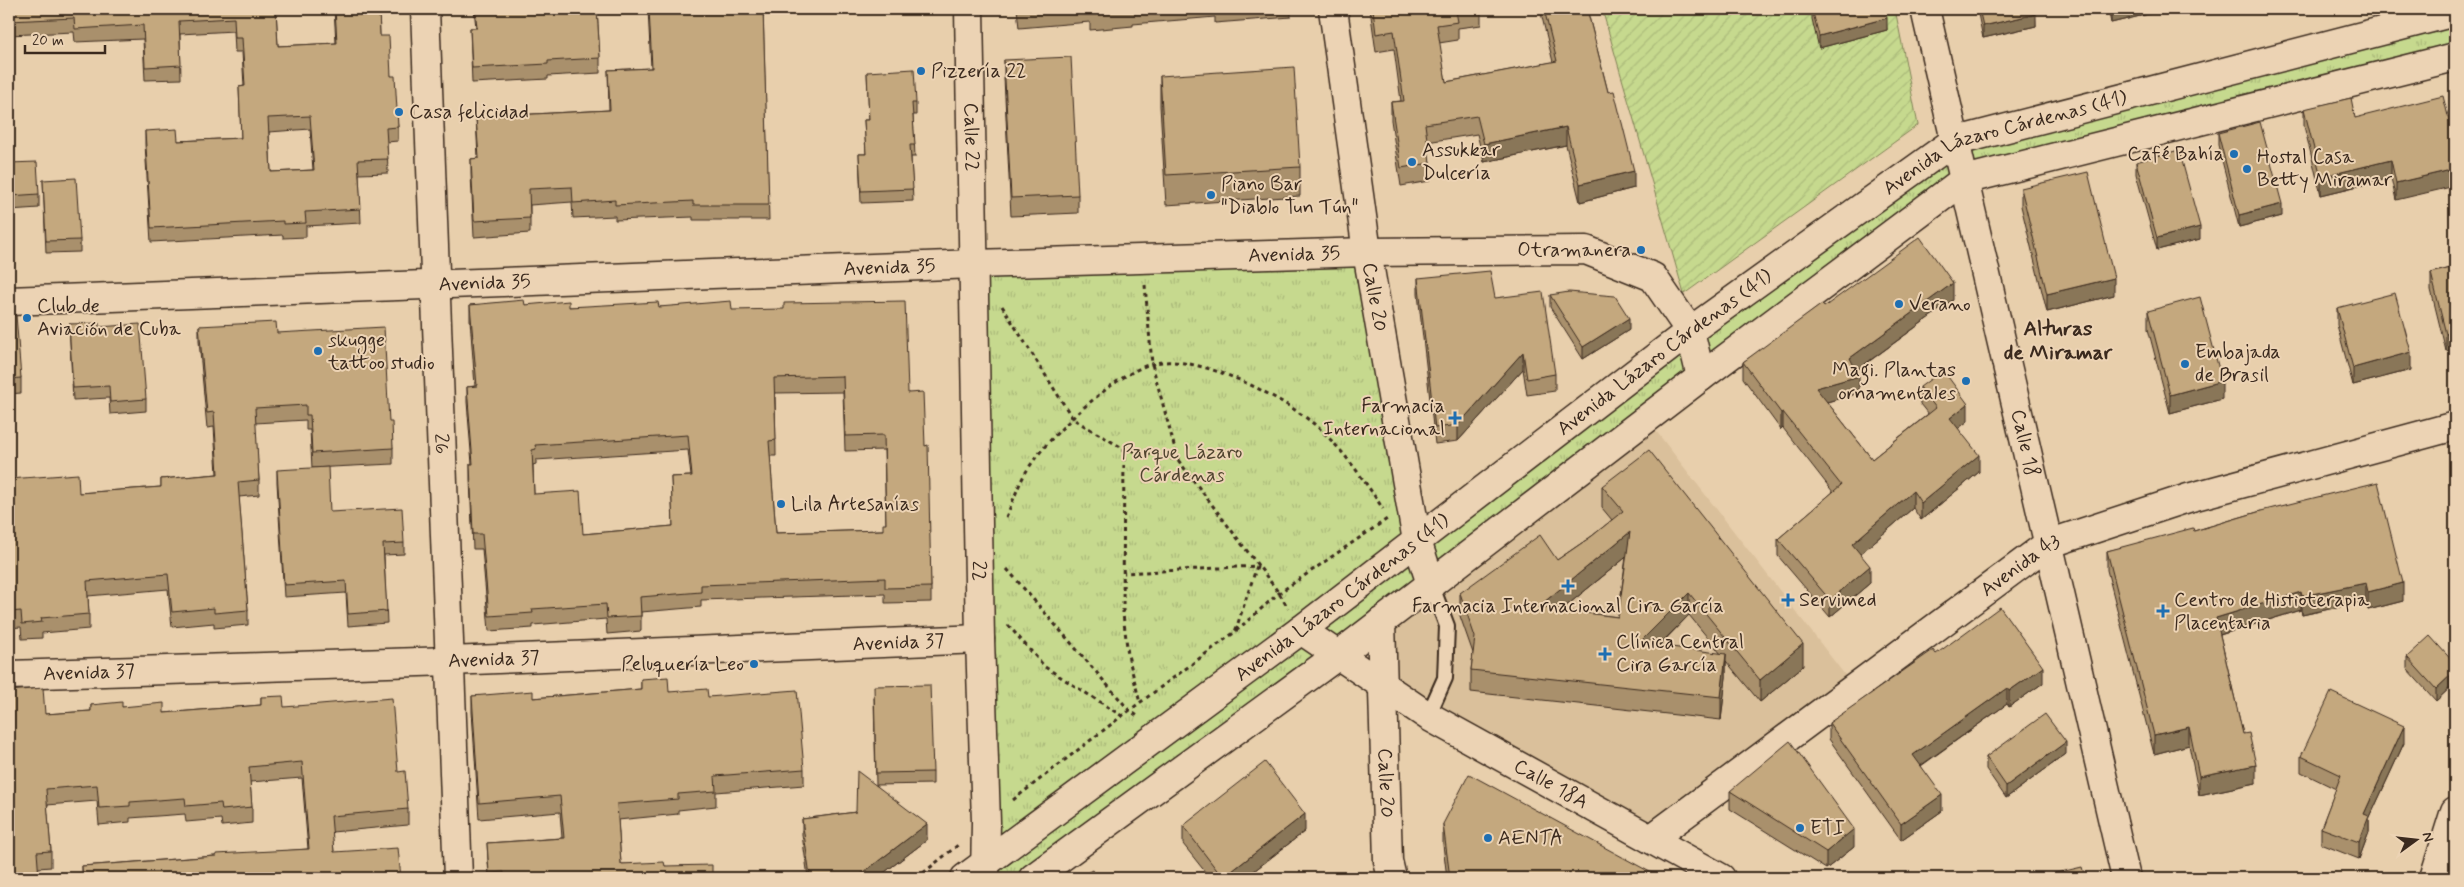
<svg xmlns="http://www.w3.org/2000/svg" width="2464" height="887" font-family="Mynerve,sans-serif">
  <defs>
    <pattern id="grass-tufts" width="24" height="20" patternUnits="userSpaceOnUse" patternTransform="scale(1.25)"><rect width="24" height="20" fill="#c6d98e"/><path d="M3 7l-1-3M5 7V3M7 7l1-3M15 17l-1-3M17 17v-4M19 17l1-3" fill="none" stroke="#abba7a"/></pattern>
    <pattern id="garden-furrows" width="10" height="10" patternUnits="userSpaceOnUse" patternTransform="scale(1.25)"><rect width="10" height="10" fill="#c6d98e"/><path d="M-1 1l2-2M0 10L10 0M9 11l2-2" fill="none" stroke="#abba7a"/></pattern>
  </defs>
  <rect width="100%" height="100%" fill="#e8cfac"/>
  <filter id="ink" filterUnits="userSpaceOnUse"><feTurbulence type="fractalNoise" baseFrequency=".02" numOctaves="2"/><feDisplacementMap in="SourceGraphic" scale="10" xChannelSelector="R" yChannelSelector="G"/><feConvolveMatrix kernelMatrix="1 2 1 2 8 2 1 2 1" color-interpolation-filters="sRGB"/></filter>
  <g filter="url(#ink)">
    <polygon fill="#dac09b" points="1646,418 1855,688 1651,839 1382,686 1381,622"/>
    <polygon fill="url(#grass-tufts)" stroke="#808256" points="2455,12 2455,55 1964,180 1047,878 989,878 975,264 1367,252 1417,541 1953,142"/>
    <polygon fill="url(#garden-furrows)" stroke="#808256" points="1602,9 1895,9 1918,125 1684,294"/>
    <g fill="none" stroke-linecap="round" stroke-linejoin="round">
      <g stroke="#3b2a1e" stroke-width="18">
        <polyline id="service" points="1428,716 1445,678 1447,626 1431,584"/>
      </g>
      <g stroke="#3b2a1e" stroke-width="31">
        <g id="minor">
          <path id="s1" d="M425 9 458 878"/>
          <path id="s2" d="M969 9 980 639 986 822 985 878"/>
          <path id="s3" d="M1333 9 1367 252 1417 541 1431 584"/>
          <path id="s4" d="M1964 180 2126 878"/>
          <path id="s5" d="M9 301 975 264 1367 252 1586 250 1653 277 1690 331 1701 377"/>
          <path id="s6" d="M1381 622 1388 861 1392 878"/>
          <path id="s7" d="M1301 630 1428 716 1721 878"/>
          <path id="s8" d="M9 675 450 661 980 639"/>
          <path id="s9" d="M1651 839 2048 544 2188 498 2455 426"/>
        </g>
      </g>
      <g stroke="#3b2a1e" stroke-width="31">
        <g id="tertiary">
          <polyline points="1925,9 1964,180"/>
          <polyline points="2434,878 2455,811"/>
        </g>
      </g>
      <g stroke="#3b2a1e" stroke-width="31">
        <g id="secondary">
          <path id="s10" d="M965 878 1301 630 1690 331 1953 142 2455 12"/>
          <polyline points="1033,878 1337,656 1701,377 1964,180 2455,57"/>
        </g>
      </g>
      <g stroke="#3b2a1e" stroke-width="3" stroke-dasharray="4 4" stroke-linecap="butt">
        <polyline points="1145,285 1152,364 1178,460"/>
        <polyline points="1002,306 1073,419 1124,449 1178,460 1279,593 1288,608"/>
        <polyline points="1124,449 1123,614 1128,655 1140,703"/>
        <path d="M1006 517C1013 502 1018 485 1026 472 1046 438 1113 375 1151 364 1197 351 1290 400 1322 431 1346 454 1365 481 1383 509"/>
        <polyline points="1007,569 1129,710 1139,717"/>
        <polyline points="1008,625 1045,667 1122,716"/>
        <polyline points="1236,631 1279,593 1387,519"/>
        <polyline points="1013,800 1122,716 1235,632 1257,566 1124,573"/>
        <polyline points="917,878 958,845"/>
      </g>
      <use href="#service" stroke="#ecd3b4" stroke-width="14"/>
      <use href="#minor" stroke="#ecd3b4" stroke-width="28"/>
      <use href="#tertiary" stroke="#ecd3b4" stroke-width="28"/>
      <use href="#secondary" stroke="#ecd3b4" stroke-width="28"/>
    </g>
    <g fill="#a9906c" stroke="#3b2a1e" fill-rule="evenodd">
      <path d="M9 9H276L278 46 336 43 334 9H379L380 36 391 76 398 127V141L387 142 388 173 359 174 361 223 306 226V237L283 238V235L151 242 145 144V131L178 141 241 138 239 87 244 86 242 52H235L234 31 180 34 181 79 145 80 143 39 75 42 74 32 9 35ZM310 129 313 170 271 172 269 132Z"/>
      <polygon points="474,9 597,9 600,58 600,73 548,76 548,79 472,83 470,28 476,28"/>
      <polygon points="648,9 763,9 769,220 693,220 693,217 615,220 615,216 573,218 572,202 530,205 530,233 474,237 471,174 471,159 478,158 476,117 609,110 608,70 651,68"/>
      <polygon points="1017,9 1291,9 1291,17 1215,23 1215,17 1133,24 1133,26 1090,30 1090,22 1019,28"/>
      <polygon points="1370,9 1481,9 1481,25 1458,28 1458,40 1439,43 1446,82 1553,62 1540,9 1587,9 1608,92 1634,188 1580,202 1566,145 1484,162 1477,134 1427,142 1430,163 1430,181 1401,186 1391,120 1391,102 1401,101 1394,49 1376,52"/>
      <polygon points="1812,9 1885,9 1887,30 1819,48 1812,19"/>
      <polygon points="1977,9 2035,9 2036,26 1983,38"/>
      <polygon points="2108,9 2165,9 2165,10 2111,23"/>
      <polygon points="1004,60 1078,195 1078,213 1011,216 1004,78"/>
      <polygon points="867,72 916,103 916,115 913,115 915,157 911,157 913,201 861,203 859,154 866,154 864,120 869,120"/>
      <polygon points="1160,76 1300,167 1300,196 1166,205 1160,106"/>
      <polygon points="2304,109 2355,118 2455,144 2396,200 2391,178 2321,195 2304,126"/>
      <polygon points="2218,133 2282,216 2239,227 2218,145"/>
      <polygon points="2136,162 2200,239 2157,250 2136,174"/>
      <polygon points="9,163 39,194 39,208 9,210"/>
      <polygon points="43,180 80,240 80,252 46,253"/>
      <polygon points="2021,188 2114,295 2047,312 2021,206"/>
      <polygon points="2455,267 2446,351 2431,290 2431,273"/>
      <polygon points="1418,278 1495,298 1555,374 1555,391 1527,395 1523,369 1458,441 1435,444 1418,294"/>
      <polygon points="1550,295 1629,330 1583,359 1550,307"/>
      <polygon points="1953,300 1856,371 1859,393 1827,402 1872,459 1928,414 1920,404 1920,387 1968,421 1958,428 1979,472 1921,520 1913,508 1860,554 1870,583 1830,617 1778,556 1778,539 1833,492 1783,428 1781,430 1743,378 1743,362 1824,307"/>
      <path d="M470 305H525L569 307H659L732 310 908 393 925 446 931 587V602L885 603V594L701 600V607L641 612V631L607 634 606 619 533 625V628L489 631 482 549H473L470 479V464H472L467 402V387L475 386 470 320ZM843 392 845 451 884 450 886 524 883 530 776 533 770 456H776L775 393ZM688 450 691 476 671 477 673 526 583 534 534 494 533 465 536 464V460Z"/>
      <polygon points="2337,308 2411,370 2353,385 2337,325"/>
      <polygon points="2148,311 2222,399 2170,413 2148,329"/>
      <polygon points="9,316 21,378 21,393 9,394"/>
      <polygon points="69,324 99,327 146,399 146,411 110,414 109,398 73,400"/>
      <polygon points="199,326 277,333 389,422 393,448 393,464 312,468 310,430 306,430 306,420 255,423 259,480 259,495 239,497 248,610 248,625 214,628 214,623 172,627 168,589 88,596 89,614 89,629 42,633 42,638 22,639 21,627 9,628 9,479 79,493 161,487 161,479 217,474 214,427 207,428 199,341"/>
      <polygon points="277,470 330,512 404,543 404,554 384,555 387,623 348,626 346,593 284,597 277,482"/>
      <path d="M1602 486 1803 666 1760 702 1726 661V677L1721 720 1471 692V670L1473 653 1460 616V593L1557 560 1592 536 1612 520 1602 508ZM1626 557 1618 617 1561 610 1602 577ZM1689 615 1721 654 1659 646Z"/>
      <polygon points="2261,511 2403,601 2368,610 2366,601 2302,615 2301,610 2220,635 2243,734 2256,783 2199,795 2189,745 2154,754 2107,570 2107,551 2194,531"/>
      <polygon points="1936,654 2043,683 2009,707 2007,704 1921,766 1942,811 1901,840 1829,739 1829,723"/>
      <polygon points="2407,657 2455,664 2455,683 2436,701 2407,669"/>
      <polygon points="641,679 669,692 708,697 804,769 804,785 716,792 716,806 678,810 678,814 618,820 621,864 665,866 712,878 489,878 487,843 562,838 560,812 479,819 472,712 472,696 533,698 641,689"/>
      <polygon points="261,697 284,707 398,772 408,809 408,825 332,832 334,852 401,878 82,878 82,866 308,849 302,778 250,782 252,807 252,823 222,826 221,819 186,822 185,814 130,818 130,822 99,825 97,801 47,805 51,851 51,867 38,868 9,878 45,714 91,711 91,705 122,707 164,713 261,705"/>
      <polygon points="874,698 933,772 933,784 876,785 927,840 877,878 730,878 808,877 802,835 802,819 856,812 876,785"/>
      <polygon points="2404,743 2369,819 2369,832 2359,859 2321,844 2321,828 2336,789 2301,772 2301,756"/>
      <polygon points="2066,754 2006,798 1986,769 1986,757"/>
      <polygon points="1730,791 1854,847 1826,869 1730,809"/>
      <polygon points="1443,824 1661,878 1447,878 1443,845"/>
      <polygon points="1183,826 1305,831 1245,878 1210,878 1183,844"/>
    </g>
    <g fill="#897658" stroke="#3b2a1e">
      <polygon points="2111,9 2165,9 2165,10 2111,23"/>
      <polygon points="2036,14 2036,26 1983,38 1983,26"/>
      <polygon points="1887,18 1887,30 1819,48 1819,36"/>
      <polygon points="1566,127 1566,145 1484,162 1484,144"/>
      <polygon points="2391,160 2391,178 2321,195 2321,177"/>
      <polygon points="2455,169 2455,186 2396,200 2396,183"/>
      <polygon points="1634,171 1634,188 1580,202 1580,184"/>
      <polygon points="2282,204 2282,216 2239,227 2239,215"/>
      <polygon points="2200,227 2200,239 2157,250 2157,238"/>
      <polygon points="2114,278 2114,295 2047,312 2047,294"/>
      <polygon points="1953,283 1953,300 1850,375 1850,358"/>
      <polygon points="1629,318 1629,330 1583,359 1583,347"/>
      <polygon points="2455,331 2455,349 2446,351 2446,334"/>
      <polygon points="1523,352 1523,369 1458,441 1458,425"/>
      <polygon points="2411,352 2411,370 2353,385 2353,368"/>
      <polygon points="1859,376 1859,393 1816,405 1816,388"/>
      <polygon points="2222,381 2222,399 2170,413 2170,395"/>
      <polygon points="1968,404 1968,421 1950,435 1950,418"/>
      <polygon points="1783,412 1783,428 1781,430 1781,413"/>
      <polygon points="1979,455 1979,472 1921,520 1921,503"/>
      <polygon points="1913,491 1913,508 1852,561 1852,544"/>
      <polygon points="1630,532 1630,554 1538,629 1538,607"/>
      <polygon points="1870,566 1870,583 1830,617 1830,600"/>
      <polygon points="2366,583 2366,601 2302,615 2302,596"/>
      <polygon points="2403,583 2403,601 2368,610 2368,592"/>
      <polygon points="2301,592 2301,610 2216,636 2216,618"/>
      <polygon points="1689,593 1689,615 1639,665 1639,643"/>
      <polygon points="1803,644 1803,666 1760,702 1760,680"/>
      <polygon points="1726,654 1726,677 1721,720 1721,697"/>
      <polygon points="2043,667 2043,683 2009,707 2009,691"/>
      <polygon points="2455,671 2455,683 2436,701 2436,689"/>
      <polygon points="2007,688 2007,704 1913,771 1913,755"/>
      <polygon points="2404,726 2404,743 2369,819 2369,832 2359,859 2359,842 2364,814"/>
      <polygon points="2189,727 2189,745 2154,754 2154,735"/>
      <polygon points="2066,742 2066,754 2006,798 2006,786"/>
      <polygon points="2256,765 2256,783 2199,795 2199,776"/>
      <polygon points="1942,795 1942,811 1901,840 1901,824"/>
      <polygon points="1305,814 1305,831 1245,878 1223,878"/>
      <polygon points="927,824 927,840 877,878 856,878"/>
      <polygon points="1854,829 1854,847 1826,869 1826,852"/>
    </g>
    <g fill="#c4a87e" stroke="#3b2a1e" fill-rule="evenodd">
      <path d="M9 9H276L278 46 337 43 335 9H379L380 36H389L391 76H395L398 127 386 128 388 159 358 160 361 209 305 212 306 223 283 224V221L151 228 145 131 177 129 178 141 241 138 239 87 245 86 242 38H235L234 18 179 21 181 65 145 67 143 25 75 29 74 18 9 21ZM310 116 314 170 271 172 268 118Z"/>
      <polygon points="475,9 597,9 600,58 548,61 548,64 472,68 470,28 477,28"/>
      <polygon points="649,9 763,9 769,205 693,205 693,201 615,205 615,200 573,203 572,187 529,189 530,218 474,221 471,159 479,158 476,117 610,110 608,70 652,68"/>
      <polygon points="1090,9 1112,9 1090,10"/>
      <polygon points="1373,9 1471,9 1456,11 1458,22 1437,25 1446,82 1557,61 1544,9 1587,9 1608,92 1614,91 1634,171 1580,184 1566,127 1484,144 1477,116 1425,124 1430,163 1401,168 1391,102 1404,101 1394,31 1376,34"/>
      <polygon points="1812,9 1885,9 1887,18 1819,36"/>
      <polygon points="1979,9 2035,9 2036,14 1983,26"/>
      <polygon points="1071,57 1078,195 1011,198 1004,60"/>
      <polygon points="1294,67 1300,167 1166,175 1160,76"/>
      <polygon points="914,69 916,103 912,103 915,145 910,145 913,189 861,191 859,154 866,154 864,120 869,120 867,72"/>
      <polygon points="2443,96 2455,144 2455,169 2396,183 2391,160 2321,177 2304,109 2351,98 2355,118"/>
      <polygon points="2260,122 2282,204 2239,215 2218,133"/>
      <polygon points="2179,150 2200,227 2157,238 2136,162"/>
      <polygon points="37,162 39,194 9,196 9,163"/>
      <polygon points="2088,172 2114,278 2047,294 2021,188"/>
      <polygon points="76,178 80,240 46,241 43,180"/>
      <polygon points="1920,237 1953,283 1850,358 1859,376 1816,388 1872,459 1936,408 1920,387 1943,370 1968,404 1950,418 1979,455 1921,503 1913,491 1852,544 1870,566 1830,600 1778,539 1841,485 1783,412 1781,413 1743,362 1822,304 1824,307"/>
      <polygon points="2455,267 2455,331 2446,334 2431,273"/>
      <polygon points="1490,271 1495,298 1543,292 1555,374 1527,379 1523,352 1458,425 1435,428 1418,278"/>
      <polygon points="1569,292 1615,296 1629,318 1583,347 1550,295"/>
      <polygon points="2395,293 2411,352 2353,368 2337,308"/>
      <polygon points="2200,297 2222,381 2170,395 2148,311"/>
      <path d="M524 300 525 305 569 301V307L658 302 659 307 731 301 732 310 784 309V303L905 301 908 393 923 392 925 446 928 445 931 587 885 588V578L701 585V592L640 597 641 616 607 618 606 604 532 609 533 613 489 616 482 534H473L470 464H473L467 387 477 386 470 305ZM843 376 845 436 884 435 886 524H883V530L776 533 769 441 776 440 774 378ZM688 435 692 476 671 477 673 526 583 534 580 491 534 494 532 450 536 449 535 445Z"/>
      <polygon points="16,315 21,378 9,379 9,316"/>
      <polygon points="276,322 277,333 384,327 389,422 392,422 393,448 312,453 310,415 306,415 306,405 255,408 259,480 238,482 248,610 214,613 214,608 172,612 168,574 87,581 89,614 41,618 42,622 22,624 21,611 9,612 9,479 78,474 79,493 161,487 161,479 218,474 214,412 207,413 199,326"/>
      <polygon points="99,323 99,327 140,324 146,399 110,402 109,386 73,388 69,324"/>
      <path d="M1649 450 1803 644 1760 680 1689 593 1639 643 1726 654 1721 697 1471 670 1475 637 1460 593 1540 535 1557 560 1592 536 1623 511 1602 486ZM1630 532 1618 617 1538 607Z"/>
      <polygon points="328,467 330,512 402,508 404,543 383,544 387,611 348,614 346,581 284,585 277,470"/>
      <polygon points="2378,482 2403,583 2368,592 2366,583 2302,596 2301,592 2216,618 2243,734 2249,733 2256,765 2199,776 2189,727 2154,735 2107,551 2193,528 2194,531 2261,511"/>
      <polygon points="2000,607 2043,667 2009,691 2007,688 1913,755 1942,795 1901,824 1829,723 1933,650 1936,654"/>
      <polygon points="2430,636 2455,664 2455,671 2436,689 2407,657"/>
      <polygon points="668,677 669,692 707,689 708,697 797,690 804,769 715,776 716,791 678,794 678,799 617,804 621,864 664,862 665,866 712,865 712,878 504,878 504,872 489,873 487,843 564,838 560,796 479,803 472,696 533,691 533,698 641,689 641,679"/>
      <polygon points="930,685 933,772 876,773 874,686"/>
      <polygon points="43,688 45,714 91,711 91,705 122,702 122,707 164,703 164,713 261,705 261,697 283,696 284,707 392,698 398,772 405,771 408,809 331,816 334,852 398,848 401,878 83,878 82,866 216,856 216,854 309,849 302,762 249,767 252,807 222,810 221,803 186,806 185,798 130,802 130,806 99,808 97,785 46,789 51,851 37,852 39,878 9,878 9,691"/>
      <polygon points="2331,692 2404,726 2364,814 2369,816 2359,842 2321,828 2341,775 2301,756"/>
      <polygon points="2045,714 2066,742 2006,786 1986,757"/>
      <polygon points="1790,741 1854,829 1826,852 1730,791"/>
      <polygon points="1265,762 1305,814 1223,878 1183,826"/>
      <polygon points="857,771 927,824 856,878 730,878 810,877 802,819 856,812"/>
      <polygon points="1469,774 1661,878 1450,878 1443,824"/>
      <polygon points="2082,867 2085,878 2048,878 2048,875"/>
      <polygon points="1092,870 1097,878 1078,878"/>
    </g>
  </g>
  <g fill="#1f6fb2" stroke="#ecd3b4" stroke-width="2">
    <circle cx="921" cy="71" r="5"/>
    <circle cx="399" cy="112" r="5"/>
    <circle cx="2234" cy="154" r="5"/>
    <circle cx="1412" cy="162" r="5"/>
    <circle cx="2247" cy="169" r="5"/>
    <circle cx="1211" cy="195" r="5"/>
    <circle cx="1641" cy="250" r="5"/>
    <circle cx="1899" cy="304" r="5"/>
    <circle cx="27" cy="318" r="5"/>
    <circle cx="318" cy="351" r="5"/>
    <circle cx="2185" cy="364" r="5"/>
    <circle cx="1966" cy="381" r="5"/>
    <path d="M1452.5 410.5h5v5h5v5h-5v5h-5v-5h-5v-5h5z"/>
    <circle cx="781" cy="504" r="5"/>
    <path d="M1565.5 578.5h5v5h5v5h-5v5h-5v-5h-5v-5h5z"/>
    <path d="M1785.5 592.5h5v5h5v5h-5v5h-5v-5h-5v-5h5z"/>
    <path d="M2160.5 603.5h5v5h5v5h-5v5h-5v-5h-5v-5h5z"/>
    <path d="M1602.5 646.5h5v5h5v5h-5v5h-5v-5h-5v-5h5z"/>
    <circle cx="754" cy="664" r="5"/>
    <circle cx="1800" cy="828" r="5"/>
    <circle cx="1488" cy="838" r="5"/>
  </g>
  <g text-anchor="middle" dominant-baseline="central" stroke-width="4" stroke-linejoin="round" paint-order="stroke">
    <g font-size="20" fill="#3b2a1e" stroke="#ecd3b4" text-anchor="start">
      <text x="931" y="71">Pizzería 22</text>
      <text x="409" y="112">Casa felicidad</text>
      <text x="1422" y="150">Assukkar<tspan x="1422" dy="23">Dulcería</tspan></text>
      <text x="2224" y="154" text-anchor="end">Café Bahía</text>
      <text x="2257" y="157">Hostal Casa<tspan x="2257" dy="23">Betty Miramar</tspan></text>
      <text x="1221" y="184">Piano Bar<tspan x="1221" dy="23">"Diablo Tun Tún"</tspan></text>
      <text x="1631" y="250" text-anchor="end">Otramanera</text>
      <text x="1909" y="304">Verano</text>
      <text x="37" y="306">Club de<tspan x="37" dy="23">Aviación de Cuba</tspan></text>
      <text x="328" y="340">skugge<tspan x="328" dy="23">tattoo studio</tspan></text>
      <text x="2195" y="352">Embajada<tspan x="2195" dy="23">de Brasil</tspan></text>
      <text x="1956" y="370" text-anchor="end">Magi. Plantas<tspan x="1956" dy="23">ornamentales</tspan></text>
      <text x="1445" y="406" text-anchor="end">Farmacia<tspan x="1445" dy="23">Internacional</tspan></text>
      <text x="791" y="504">Lila Artesanías</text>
      <text x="1799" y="600">Servimed</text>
      <text x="2174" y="600">Centro de Histioterapia<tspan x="2174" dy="23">Placentaria</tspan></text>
      <text x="1568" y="606" text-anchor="middle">Farmacia Internacional Cira García</text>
      <text x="1616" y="642">Clínica Central<tspan x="1616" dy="23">Cira García</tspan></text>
      <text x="744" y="664" text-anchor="end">Peluquería Leo</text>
      <text x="1810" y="828">ETI</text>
      <text x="1498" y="838">AENTA</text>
    </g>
    <g font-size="20" fill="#3b2a1e" stroke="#ecd3b4">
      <text stroke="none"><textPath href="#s2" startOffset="128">Calle 22</textPath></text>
      <text stroke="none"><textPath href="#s10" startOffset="1280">Avenida Lázaro Cárdenas (41)</textPath></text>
      <text stroke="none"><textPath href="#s5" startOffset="1286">Avenida 35</textPath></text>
      <text stroke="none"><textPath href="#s5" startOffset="881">Avenida 35</textPath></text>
      <text stroke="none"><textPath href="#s5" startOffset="476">Avenida 35</textPath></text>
      <text stroke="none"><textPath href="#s3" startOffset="291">Calle 20</textPath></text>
      <text stroke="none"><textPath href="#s10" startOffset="875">Avenida Lázaro Cárdenas (41)</textPath></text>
      <text stroke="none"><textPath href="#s1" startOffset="435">26</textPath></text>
      <text stroke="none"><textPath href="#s4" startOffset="270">Calle 18</textPath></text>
      <text stroke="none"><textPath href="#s9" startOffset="460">Avenida 43</textPath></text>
      <text stroke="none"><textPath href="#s2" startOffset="562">22</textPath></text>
      <text stroke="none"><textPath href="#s10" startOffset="470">Avenida Lázaro Cárdenas (41)</textPath></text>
      <text stroke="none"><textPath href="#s8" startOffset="890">Avenida 37</textPath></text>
      <text stroke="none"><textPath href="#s8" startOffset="485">Avenida 37</textPath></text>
      <text stroke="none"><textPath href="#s8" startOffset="80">Avenida 37</textPath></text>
      <text stroke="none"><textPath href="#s6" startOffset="161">Calle 20</textPath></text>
      <text stroke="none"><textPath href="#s7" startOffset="294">Calle 18A</textPath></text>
    </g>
    <g font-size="20" fill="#50442f" stroke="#ecd3b4">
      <text x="1182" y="452">Parque Lázaro<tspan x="1182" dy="23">Cárdenas</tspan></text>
    </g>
    <g font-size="21" font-weight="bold" fill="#3b2a1e" stroke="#ecd3b4">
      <text x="2058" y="329">Alturas<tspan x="2058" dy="24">de Miramar</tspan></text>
    </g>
  </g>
  <rect width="2464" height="887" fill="none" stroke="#ecd3b4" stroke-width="30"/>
  <rect x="15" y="15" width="2434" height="857" fill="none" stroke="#3b2a1e" stroke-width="2" filter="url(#ink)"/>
  <g transform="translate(2416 840) rotate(75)" stroke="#ecd3b4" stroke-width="4" paint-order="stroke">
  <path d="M0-4L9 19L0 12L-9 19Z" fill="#3b2a1e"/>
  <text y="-8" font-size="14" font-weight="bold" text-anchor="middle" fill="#3b2a1e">N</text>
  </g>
  <path d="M25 45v8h80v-8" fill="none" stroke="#3b2a1e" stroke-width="2.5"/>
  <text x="32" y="45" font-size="15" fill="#3b2a1e" stroke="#ecd3b4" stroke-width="4" paint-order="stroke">20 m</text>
</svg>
